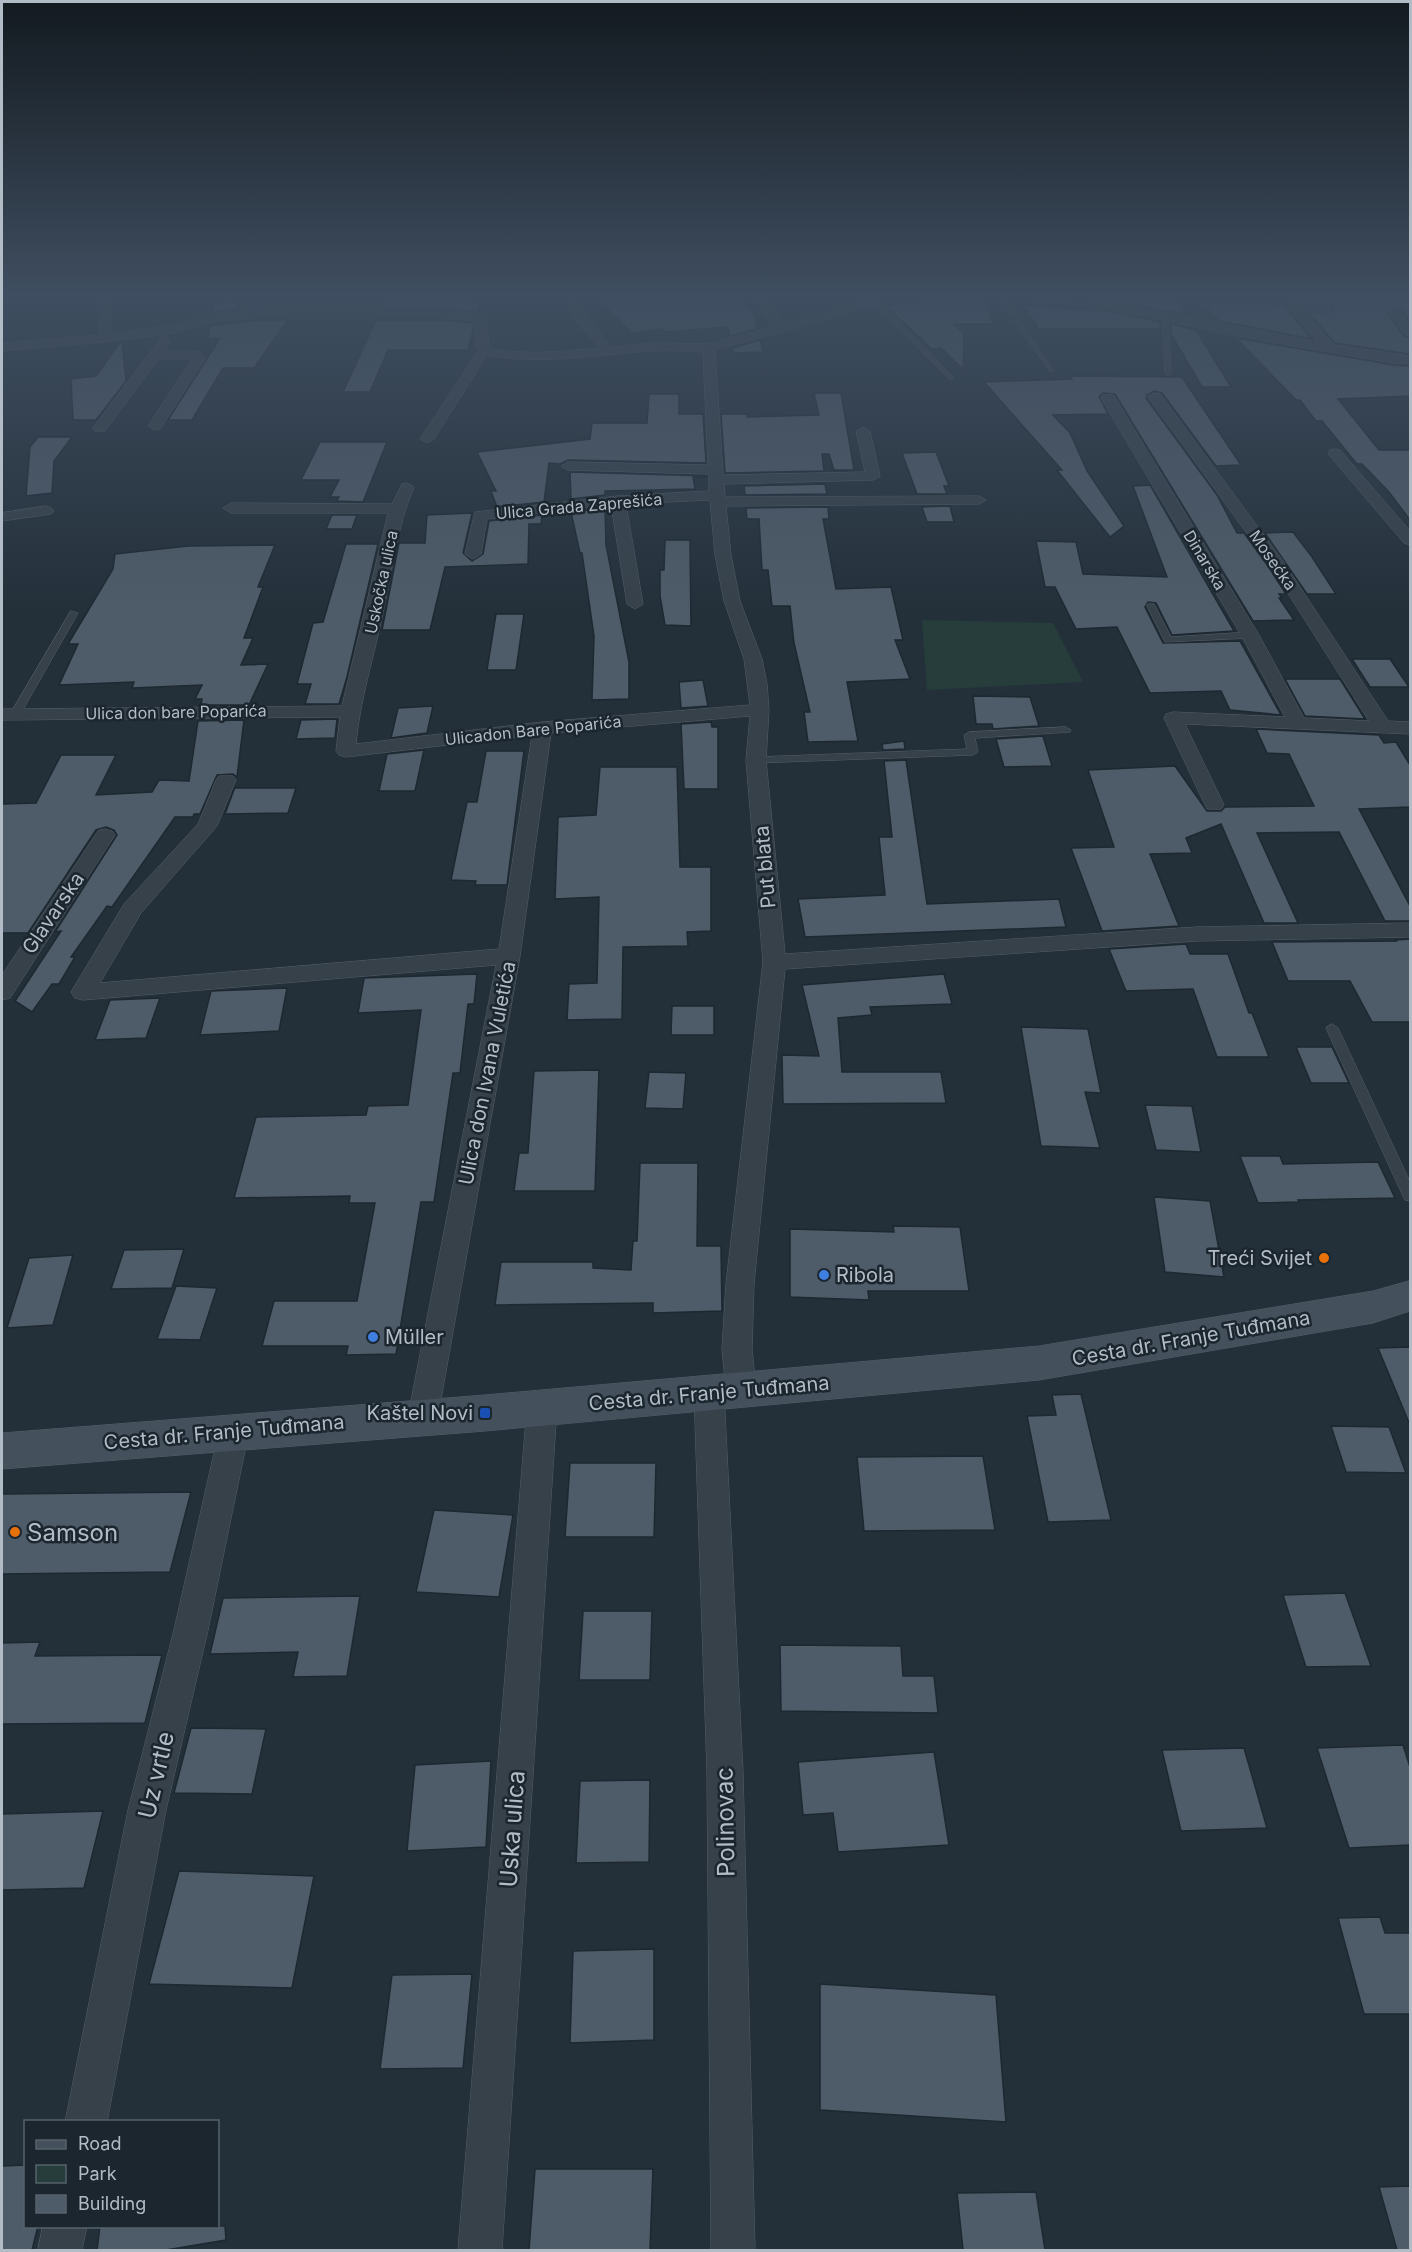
<svg xmlns="http://www.w3.org/2000/svg" width="1412" height="2252" font-family="Inter,sans-serif">
  <rect width="100%" height="100%" fill="#23303a"/>
  <polygon fill="#263d3c" points="922,620 1053,623 1083,682 927,690"/>
  <g fill="#4e5b68" stroke="#1d2831" stroke-width="1.5">
    <polygon points="386,297 410,297 409,300 424,301 480,301 477,312 441,308 382,308"/>
    <polygon points="632,297 738,297 753,313 757,329 730,336 728,327 666,332 663,329 631,333 599,300"/>
    <polygon points="919,297 985,297 993,324 954,324 964,334 963,369 941,348 932,349 885,305 921,302"/>
    <polygon points="1069,297 1175,297 1186,314 1130,305"/>
    <polygon points="1286,297 1410,297 1410,324 1404,312 1396,307 1387,313 1404,336 1410,338 1410,354 1335,343 1308,312 1332,312 1334,310 1333,304 1328,302 1290,302"/>
    <polygon points="238,300 237,309 212,312 214,302"/>
    <polygon points="1200,301 1285,305 1285,307 1312,339 1219,321"/>
    <polygon points="1023,305 1110,311 1160,322 1160,329 1039,329"/>
    <polygon points="259,320 288,320 254,368 223,368 192,420 168,420 220,338 208,339 210,326"/>
    <polygon points="376,320 441,320 474,323 474,327 468,350 388,350 370,392 343,392"/>
    <polygon points="1171,324 1196,330 1231,387 1202,387 1171,334"/>
    <polygon points="1236,338 1393,365 1410,366 1410,396 1338,399 1379,450 1410,450 1410,520 1389,492 1362,464 1357,464 1322,421 1316,421 1300,400 1296,400"/>
    <polygon points="760,340 763,352 734,353 732,348"/>
    <polygon points="120,342 122,342 126,381 96,420 73,420 71,379 96,376"/>
    <polygon points="1070,376 1182,377 1241,465 1216,466 1162,393 1154,391 1147,395 1146,398 1217,495 1237,533 1244,533 1268,566 1286,594 1279,594 1282,598 1279,598 1294,620 1253,621 1115,394 1103,393 1099,397 1108,414 1053,415 1070,433 1087,471 1124,526 1110,537 1057,470 1062,470 984,382 1072,379"/>
    <polygon points="814,393 841,393 854,470 834,470 829,454 822,454 824,471 725,473 721,414 747,414 747,417 819,415"/>
    <polygon points="649,394 679,394 679,414 703,414 706,463 568,460 560,464 549,463 544,502 497,507 491,491 496,491 477,452 590,439 592,423 647,423"/>
    <polygon points="38,437 72,437 54,461 52,493 26,496 30,447"/>
    <polygon points="320,442 387,442 363,502 337,501 339,497 330,497 339,480 301,480"/>
    <polygon points="936,452 949,486 944,486 947,494 917,494 902,453"/>
    <polygon points="570,472 707,476 707,477 693,477 695,489 605,491 605,495 571,499"/>
    <polygon points="825,484 827,494 745,495 744,486"/>
    <polygon points="1150,485 1234,631 1172,635 1156,603 1148,602 1145,607 1163,643 1240,641 1281,715 1230,710 1221,691 1150,693 1117,627 1076,629 1055,587 1045,587 1036,541 1076,542 1083,574 1167,577 1133,486"/>
    <polygon points="950,506 954,522 927,522 922,507"/>
    <polygon points="828,507 829,519 823,519 836,589 891,587 903,640 895,640 910,679 847,682 858,741 808,742 804,712 810,712 794,643 790,606 772,606 768,570 762,570 759,519 747,519 746,508"/>
    <polygon points="605,508 606,545 629,662 629,699 592,700 594,636 582,553 580,553 571,512"/>
    <polygon points="472,513 463,553 472,561 483,554 489,521 542,515 541,524 529,524 528,564 445,567 430,630 382,630 399,543 425,543 427,515"/>
    <polygon points="332,515 357,515 352,529 326,529"/>
    <polygon points="1293,532 1312,557 1336,594 1307,594 1265,533"/>
    <polygon points="665,540 690,540 691,626 665,625 660,596 660,570 664,570"/>
    <polygon points="346,544 378,544 347,677 339,704 305,704 311,684 297,684 313,623 323,622"/>
    <polygon points="275,545 258,587 263,587 244,638 253,638 241,665 268,664 249,705 201,705 202,699 195,699 202,685 132,688 134,682 59,685 78,644 68,644 113,569 115,554 188,546"/>
    <polygon points="496,614 524,614 516,670 487,670"/>
    <polygon points="1352,659 1390,659 1409,687 1370,687"/>
    <polygon points="1285,679 1340,679 1365,719 1305,716"/>
    <polygon points="703,680 708,706 681,708 679,682"/>
    <polygon points="973,696 1030,697 1039,726 993,729 992,724 976,724"/>
    <polygon points="433,706 427,733 391,738 398,708"/>
    <polygon points="337,719 335,738 296,739 301,720"/>
    <polygon points="244,720 237,777 233,774 217,775 200,814 194,814 193,817 175,817 112,907 107,906 71,957 75,957 59,984 52,984 32,1012 15,1001 61,931 55,932 117,835 114,830 106,827 96,830 28,933 2,933 2,804 36,803 61,755 116,755 96,795 152,792 159,780 189,781 198,721"/>
    <polygon points="711,722 712,727 718,727 718,789 684,789 681,724"/>
    <polygon points="1256,729 1379,735 1384,743 1396,742 1410,765 1410,807 1359,809 1410,906 1410,921 1385,921 1339,832 1257,833 1298,923 1264,923 1221,824 1186,838 1192,853 1150,854 1179,926 1102,931 1071,848 1114,847 1088,770 1175,766 1207,811 1221,811 1225,807 1314,806 1289,754 1267,753"/>
    <polygon points="1043,736 1052,766 1004,767 996,739"/>
    <polygon points="904,741 905,749 883,750 882,744"/>
    <polygon points="424,750 415,791 379,791 387,754"/>
    <polygon points="486,751 524,751 507,885 475,885 476,881 451,880 467,802 477,802"/>
    <polygon points="906,760 927,904 1059,899 1066,927 805,937 798,899 885,895 879,837 892,837 884,761"/>
    <polygon points="600,767 677,767 680,867 711,867 711,931 687,932 688,946 623,947 622,1019 567,1020 569,984 597,983 599,897 555,899 558,817 596,815"/>
    <polygon points="235,787 235,788 296,788 288,813 225,814"/>
    <polygon points="1410,939 1410,1022 1372,1022 1350,981 1288,981 1272,942 1396,941 1395,940"/>
    <polygon points="1186,944 1190,954 1228,954 1249,1013 1252,1013 1269,1057 1217,1057 1193,989 1126,991 1109,949"/>
    <polygon points="477,974 474,1004 468,1004 460,1073 453,1073 434,1202 421,1202 396,1354 346,1355 348,1346 262,1346 274,1301 357,1301 375,1203 349,1203 350,1196 234,1198 256,1117 366,1115 368,1106 408,1105 421,1010 358,1013 364,978"/>
    <polygon points="944,974 952,1004 870,1007 872,1015 838,1018 842,1072 941,1072 946,1103 783,1104 782,1055 819,1056 802,985"/>
    <polygon points="287,988 279,1031 200,1035 211,991"/>
    <polygon points="160,998 146,1038 95,1040 110,1000"/>
    <polygon points="672,1006 714,1006 714,1035 671,1035"/>
    <polygon points="1021,1027 1088,1029 1101,1093 1085,1092 1100,1148 1041,1146"/>
    <polygon points="1296,1047 1332,1047 1349,1083 1311,1083"/>
    <polygon points="599,1070 595,1191 514,1191 519,1153 528,1153 534,1071"/>
    <polygon points="649,1072 686,1073 683,1109 645,1108"/>
    <polygon points="1145,1105 1192,1106 1201,1152 1156,1150"/>
    <polygon points="1240,1156 1280,1156 1283,1164 1378,1162 1395,1198 1298,1200 1299,1202 1258,1203"/>
    <polygon points="640,1163 698,1163 697,1246 721,1246 722,1311 653,1313 653,1303 495,1305 501,1262 593,1262 593,1268 631,1270 633,1241 637,1241"/>
    <polygon points="1154,1197 1210,1201 1224,1277 1165,1272"/>
    <polygon points="893,1226 960,1227 969,1291 868,1291 869,1300 790,1297 790,1229 894,1232"/>
    <polygon points="184,1249 172,1288 111,1289 124,1250"/>
    <polygon points="73,1255 53,1325 7,1328 29,1258"/>
    <polygon points="176,1286 217,1288 200,1340 157,1339"/>
    <polygon points="1410,1347 1410,1425 1378,1348"/>
    <polygon points="1081,1394 1111,1520 1048,1522 1027,1416 1056,1415 1052,1395"/>
    <polygon points="1331,1426 1389,1427 1406,1473 1346,1472"/>
    <polygon points="983,1456 995,1530 864,1531 857,1457"/>
    <polygon points="570,1463 656,1463 654,1537 565,1537"/>
    <polygon points="191,1492 170,1572 2,1574 2,1494"/>
    <polygon points="434,1510 513,1515 499,1597 416,1592"/>
    <polygon points="1345,1593 1371,1666 1306,1667 1283,1595"/>
    <polygon points="360,1596 347,1676 293,1677 298,1652 210,1654 223,1598"/>
    <polygon points="583,1611 652,1611 650,1680 579,1680"/>
    <polygon points="40,1642 35,1656 162,1655 145,1723 2,1724 2,1643"/>
    <polygon points="780,1645 901,1646 903,1676 934,1676 938,1713 781,1711"/>
    <polygon points="191,1728 266,1729 252,1794 174,1793"/>
    <polygon points="1403,1745 1410,1767 1410,1845 1349,1848 1317,1748"/>
    <polygon points="1244,1748 1267,1828 1181,1831 1162,1750"/>
    <polygon points="934,1752 949,1845 838,1852 833,1813 803,1815 798,1762"/>
    <polygon points="491,1761 486,1847 407,1851 415,1765"/>
    <polygon points="650,1780 649,1862 576,1863 580,1781"/>
    <polygon points="103,1811 84,1888 2,1890 2,1814"/>
    <polygon points="179,1871 314,1876 292,1988 149,1984"/>
    <polygon points="1380,1917 1385,1933 1410,1933 1410,2014 1364,2014 1338,1918"/>
    <polygon points="654,1949 654,2040 570,2043 573,1951"/>
    <polygon points="472,1974 463,2068 380,2069 392,1975"/>
    <polygon points="820,1984 996,1995 1006,2122 820,2110"/>
    <polygon points="26,2165 26,2226 38,2226 32,2250 2,2250 2,2166"/>
    <polygon points="535,2169 653,2169 650,2250 529,2250"/>
    <polygon points="1410,2186 1410,2250 1397,2250 1379,2187"/>
    <polygon points="1036,2192 1045,2250 963,2250 957,2193"/>
    <polygon points="100,2226 225,2226 226,2240 166,2250 97,2250"/>
  </g>
  <g fill="none" stroke-linecap="round" stroke-linejoin="round">
    <g stroke="#545f68" stroke-width="1">
      <g id="lane">
        <polygon points="998,297 1004,297 1054,371 1050,371"/>
        <polygon points="871,298 875,298 953,377 953,379 949,379 871,300"/>
        <polygon points="1165,315 1168,317 1171,373 1168,375 1165,373 1162,317"/>
        <polygon points="1148,604 1154,604 1171,637 1250,632 1255,635 1250,638 1165,642 1147,606"/>
        <polygon points="71,611 78,613 21,713 13,715 11,713"/>
        <polygon points="1066,727 1071,730 1070,732 975,738 978,752 973,755 756,763 751,760 756,757 967,749 964,735 969,732"/>
        <polygon points="1332,1024 1338,1028 1410,1182 1410,1201 1405,1200 1403,1196 1326,1028"/>
      </g>
    </g>
    <g stroke="#545f68" stroke-width="1">
      <g id="street">
        <path d="M99 297H111V334L173 325 219 313 259 310H441L486 315 489 348C526 356 562 351 600 348L574 318 566 297H578L586 317 612 347 654 343 709 344 772 327 762 307 749 297C772 297 773 306 783 324L834 311 860 300 893 297 864 306 842 315 715 350 723 475 865 472 856 431 863 427 870 431 880 476 873 480 724 484 725 497 979 496 986 500 979 504 726 506 731 555 740 601 762 659 767 684 769 710 766 760 785 954 1197 927 1410 923V937L1197 941 785 969 754 1284 752 1349 756 1390 752 1399 741 1403 730 1399 726 1390 722 1349 726 1284 763 962 746 760 750 716 551 733 520 956 438 1416 434 1426 423 1430 412 1426 408 1416 496 965 83 1000 75 998 71 992 124 904 198 824 216 780 219 776H233L236 780 217 826 141 913 100 983 499 949 532 735 346 757 339 755 336 751 340 717 2 720V709L342 706 388 513H231L223 508 231 503 392 504 402 484 407 483 414 487C397 526 392 571 383 613 374 657 360 699 356 744L542 722 750 705 744 659 724 601 715 555 710 500 626 504 643 604 635 609 627 604 611 505 487 519 481 554 473 559 465 554 475 512 618 496 709 491V474L568 470 561 466 568 462 708 465 703 352C686 351 669 350 652 351 597 354 542 366 487 355L434 439 427 443 420 439 478 351 475 345 476 321 441 318H259L219 321 174 333 105 342 2 351V343L99 335Z"/>
        <path d="M1016 297C1118 297 1218 325 1318 342L1287 306 1293 303 1328 304 1332 306V310H1303L1334 345 1410 356V364L1393 363 1232 335 1110 309 1022 300Z"/>
        <path d="M1395 309C1406 313 1410 325 1410 336L1406 335 1389 313Z"/>
        <polygon points="165,337 171,341 164,351 196,351 200,352 205,359 160,429 155,430 148,426 192,359 158,359 105,431 95,431 93,428 95,425 161,338"/>
        <polygon points="1155,393 1160,394 1283,561 1388,721 1410,722 1410,734 1185,724 1224,805 1221,809 1207,809 1164,718 1166,714 1173,712 1285,717 1241,635 1101,398 1103,395 1113,395 1115,398 1259,635 1304,718 1369,721 1270,565 1148,397"/>
        <polygon points="1335,449 1340,450 1410,531 1410,545 1404,543 1330,456 1328,453 1330,450"/>
        <polygon points="46,506 51,508 54,511 51,514 2,521 2,513"/>
        <polygon points="105,829 112,831 115,835 10,998 2,1000 2,975 98,831"/>
        <polygon points="709,1380 720,1384 724,1393 743,1772 755,2250 711,2250 707,1772 694,1393 698,1384"/>
        <polygon points="542,1393 553,1397 557,1407 502,2250 458,2250 527,1407 531,1397"/>
        <polygon points="234,1417 245,1421 249,1431 208,1630 166,1810 107,2122 65,2122 128,1810 174,1630 219,1431 223,1421"/>
        <polygon points="43,2226 87,2226 82,2250 38,2250"/>
      </g>
    </g>
    <g stroke="#545f68" stroke-width="1">
      <polygon id="secondary" points="1410,1281 1410,1311 1373,1323 1039,1380 485,1431 2,1469 2,1433 485,1395 1039,1346 1373,1291"/>
    </g>
    <use href="#lane" fill="#36414a" fill-rule="evenodd"/>
    <use href="#street" fill="#36414a" fill-rule="evenodd"/>
    <use href="#secondary" fill="#44515d" fill-rule="evenodd"/>
  </g>
  <linearGradient id="sky" x2="0" y2="1"><stop stop-color="#131a20"/><stop offset="0.48" stop-color="#3f4e60"/><stop offset="1" stop-color="#3f4e60" stop-opacity="0"/></linearGradient>
  <rect width="1412" height="613" fill="url(#sky)"/>
  <g fill="#e8710a" stroke="#1b262f" stroke-width="2">
    <circle cx="1324" cy="1258" r="6"/>
    <circle cx="15" cy="1532" r="6"/>
  </g>
  <g fill="#3f7fe0" stroke="#1b262f" stroke-width="2">
    <circle cx="824" cy="1275" r="6"/>
    <circle cx="373" cy="1337" r="6"/>
  </g>
  <rect fill="#1a4fb4" stroke="#1b262f" stroke-width="2" x="479" y="1407" width="12" height="12" rx="3"/>
  <g text-anchor="middle" dominant-baseline="central" stroke-width="5" stroke-linejoin="round" paint-order="stroke">
    <g font-size="16" fill="#b1bcc6" stroke="#1b262f">
      <text transform="translate(579 506) rotate(-5)">Ulica Grada Zaprešića</text>
      <text transform="translate(1205 560) rotate(59)">Dinarska</text>
      <text transform="translate(1273 560) rotate(55)">Mosećka</text>
      <text transform="translate(381 582) rotate(-78)">Uskočka ulica</text>
      <text transform="translate(176 712) rotate(-1)">Ulica don bare Poparića</text>
      <text transform="translate(533 730) rotate(-6)">Ulicadon Bare Poparića</text>
    </g>
    <g font-size="20" fill="#b1bcc6" stroke="#1b262f">
      <text transform="translate(765 867) rotate(-95)">Put blata</text>
      <text transform="translate(53 913) rotate(-56)">Glavarska</text>
      <text transform="translate(487 1073) rotate(-79)">Ulica don Ivana Vuletića</text>
      <text transform="translate(1191 1338) rotate(-10)">Cesta dr. Franje Tuđmana</text>
      <text transform="translate(709 1393) rotate(-5)">Cesta dr. Franje Tuđmana</text>
      <text transform="translate(224 1432) rotate(-5)">Cesta dr. Franje Tuđmana</text>
    </g>
    <g font-size="20" fill="#b1bcc6" stroke="#1b262f" text-anchor="end">
      <text x="1312" y="1258">Treći Svijet</text>
      <text x="836" y="1275" text-anchor="start">Ribola</text>
      <text x="385" y="1337" text-anchor="start">Müller</text>
      <text x="473" y="1413">Kaštel Novi</text>
    </g>
    <g font-size="24" fill="#b1bcc6" stroke="#1b262f" text-anchor="start">
      <text x="27" y="1532">Samson</text>
    </g>
    <g font-size="24" fill="#b1bcc6" stroke="#1b262f">
      <text transform="translate(156 1775) rotate(-77)">Uz vrtle</text>
      <text transform="translate(725 1822) rotate(-91)">Polinovac</text>
      <text transform="translate(512 1829) rotate(-86)">Uska ulica</text>
    </g>
  </g>
  <rect width="1412" height="2252" fill="none" stroke="#b1bcc6" stroke-width="6"/>
  <rect x="24" y="2120" width="195" height="108" fill="#1b262f" stroke="#57626b" stroke-width="1.5"/>
  <rect x="36" y="2140" width="30" height="9" fill="#44515d" stroke="#57626b" stroke-width="1.5"/>
  <text x="78" y="2150" font-size="18" fill="#b1bcc6">Road</text>
  <rect x="36" y="2165" width="30" height="18" fill="#263d3c" stroke="#57626b" stroke-width="1.5"/>
  <text x="78" y="2180" font-size="18" fill="#b1bcc6">Park</text>
  <rect x="36" y="2195" width="30" height="18" fill="#4e5b68" stroke="#57626b" stroke-width="1.5"/>
  <text x="78" y="2210" font-size="18" fill="#b1bcc6">Building</text>
</svg>
